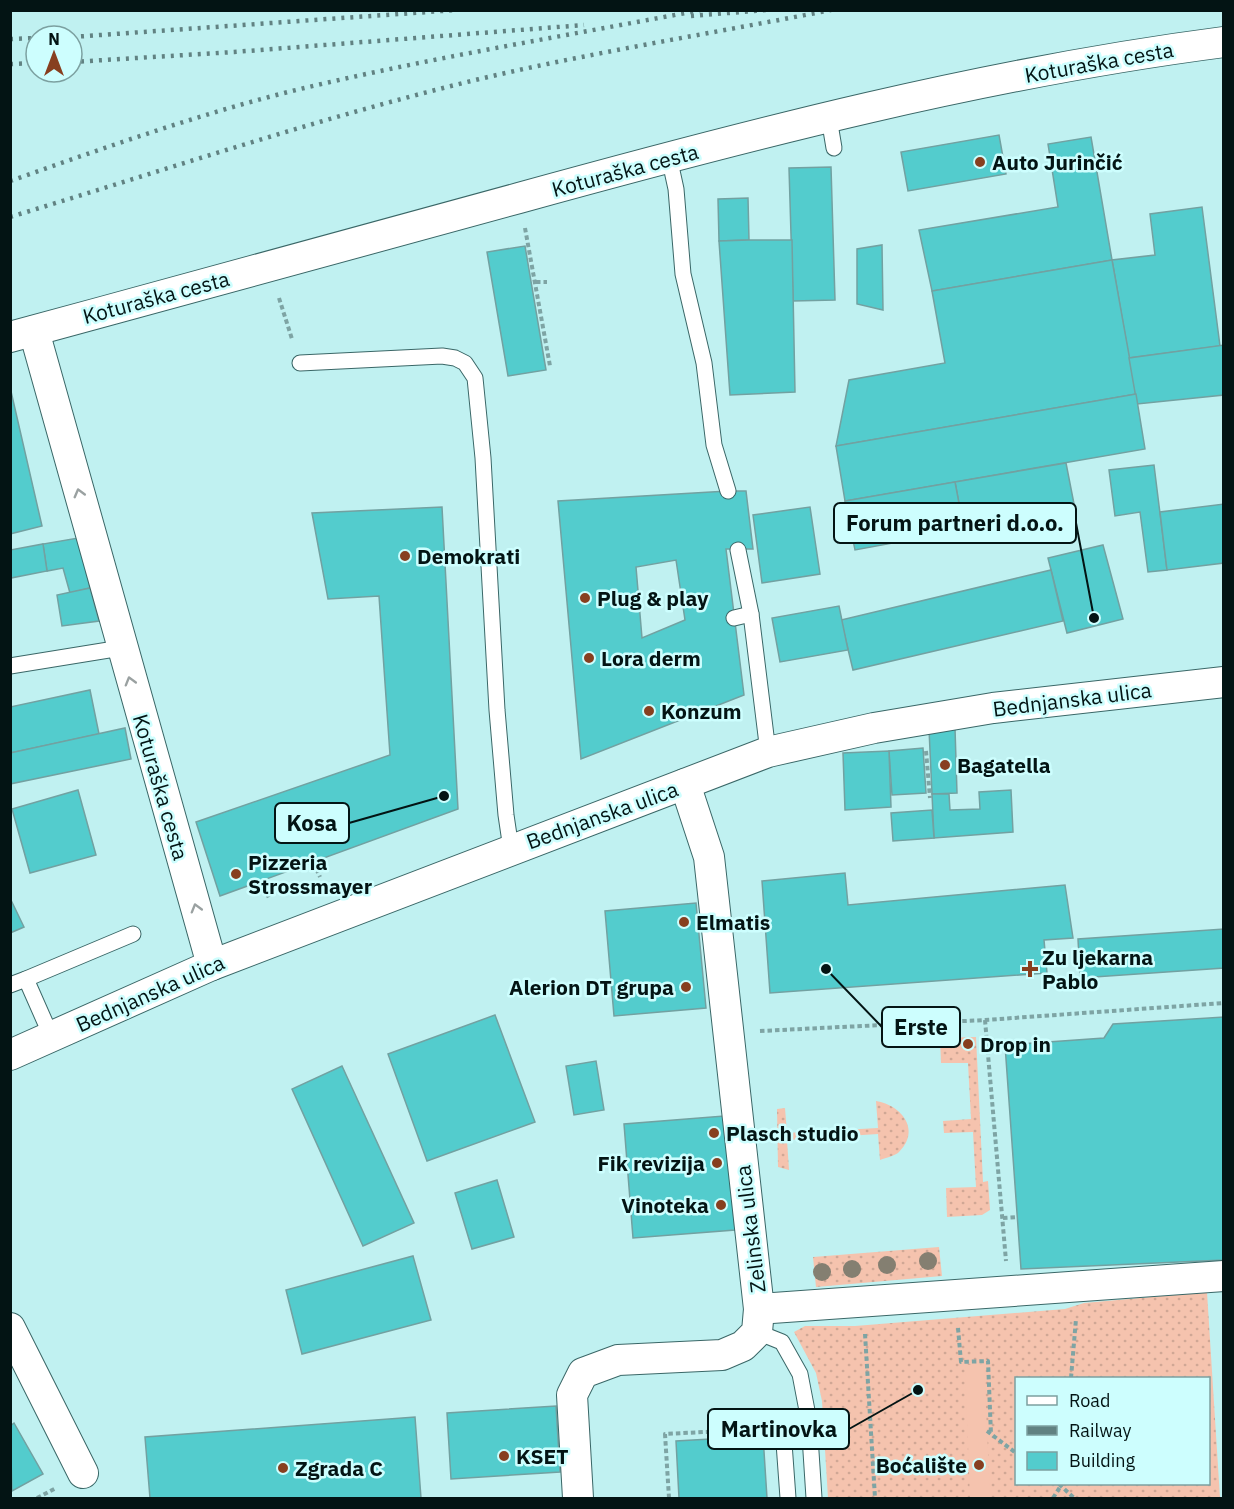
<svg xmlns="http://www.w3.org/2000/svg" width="1234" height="1509" font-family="'IBM Plex Sans',sans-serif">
  <defs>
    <pattern id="grass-dots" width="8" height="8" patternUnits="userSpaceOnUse" patternTransform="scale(1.5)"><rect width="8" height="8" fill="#f5c3ae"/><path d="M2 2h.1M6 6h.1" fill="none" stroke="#d0a795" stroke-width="1.8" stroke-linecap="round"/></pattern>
  </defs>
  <rect width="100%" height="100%" fill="#c0f1f1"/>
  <g fill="url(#grass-dots)" fill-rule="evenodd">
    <polygon points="976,1037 983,1182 988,1181 990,1210 982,1215 947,1217 946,1188 976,1187 973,1132 944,1133 943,1121 971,1119 968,1063 941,1063 940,1038"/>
    <path d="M876 1101C902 1105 922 1131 898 1153 894 1156 885 1158 880 1160L878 1134 787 1140 789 1170 778 1167 777 1109 785 1108 787 1133 878 1128Z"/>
    <polygon points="939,1247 942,1276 816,1287 813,1257"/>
    <path d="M1207 1292 1220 1498H828L822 1401 816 1373 794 1332 805 1326H855L1065 1309 1084 1303ZM1016 1378H1208V1484H1016Z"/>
  </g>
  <polygon fill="#f5c3ae" points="984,1364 990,1498 970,1498 965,1365"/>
  <g fill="#53cccd" stroke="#72a1a1" stroke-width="1.5" fill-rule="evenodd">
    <polygon points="999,135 1006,174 908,191 901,152"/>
    <polygon points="1091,137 1112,260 932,291 919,230 1058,207 1048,144"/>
    <polygon points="831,167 835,300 793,301 789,168"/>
    <polygon points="748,198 749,240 719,241 718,199"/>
    <polygon points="1202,207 1220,346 1129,358 1112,260 1155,255 1150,214"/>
    <polygon points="749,240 792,240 795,392 730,395 719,241"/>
    <polygon points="882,245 883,310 857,304 857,249"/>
    <polygon points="525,246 546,370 508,376 487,252"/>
    <polygon points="1112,260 1136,394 836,446 849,380 945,363 932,291"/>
    <polygon points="1224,345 1224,395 1137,404 1129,358"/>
    <polygon points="10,387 42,526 10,534"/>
    <polygon points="1136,394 1145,449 845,501 836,446"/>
    <polygon points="1066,463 1075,509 964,530 955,482"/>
    <polygon points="1154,465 1167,570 1148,572 1140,512 1115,516 1109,470"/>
    <polygon points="955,482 964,530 855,550 845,501"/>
    <path d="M728 491H746L753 549H726L744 695 581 759 558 501ZM676 560 685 620 642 638 636 567Z"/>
    <polygon points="1224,504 1224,563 1167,570 1160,512"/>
    <polygon points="442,507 458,809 220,896 196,822 390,755 379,596 328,599 312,513"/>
    <polygon points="810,507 820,574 762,583 753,515"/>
    <polygon points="78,538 90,588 70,593 63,568 47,571 43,544"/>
    <polygon points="43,544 47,571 11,578 10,550"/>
    <polygon points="1103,545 1123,619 1067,633 1048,558"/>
    <polygon points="1051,570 1063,621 853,670 841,620"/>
    <polygon points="90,588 99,621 62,626 57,595"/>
    <polygon points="839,606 848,650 780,662 772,618"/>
    <polygon points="90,690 99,734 10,753 10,707"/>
    <polygon points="125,728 131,759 10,784 10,753"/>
    <polygon points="955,728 957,793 932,794 929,729"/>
    <polygon points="923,748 926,793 892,795 889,751"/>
    <polygon points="889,751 891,807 845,810 843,753"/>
    <polygon points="78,790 96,855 30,873 12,809"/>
    <polygon points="1011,790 1013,832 934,838 932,794 949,794 950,810 980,809 979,792"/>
    <polygon points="932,810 934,838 893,841 891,813"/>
    <polygon points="845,873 848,905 1065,885 1073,938 1044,940 1047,973 770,993 762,881"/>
    <polygon points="10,898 24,927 10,933"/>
    <polygon points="696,903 706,1008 614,1016 605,911"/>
    <polygon points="1224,929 1224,968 1080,978 1078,939"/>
    <polygon points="495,1015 535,1122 427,1161 388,1054"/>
    <polygon points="1224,1017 1224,1260 1021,1269 1005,1045 1104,1038 1113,1024"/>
    <polygon points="596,1061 604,1110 574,1115 566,1066"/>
    <polygon points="342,1066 414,1223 363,1246 292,1089"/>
    <polygon points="724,1116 735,1230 633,1238 624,1124"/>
    <polygon points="497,1180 514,1237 472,1249 455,1193"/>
    <polygon points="413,1256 431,1320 302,1354 286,1290"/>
    <polygon points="556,1406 560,1472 451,1479 447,1413"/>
    <polygon points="415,1417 421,1498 150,1498 145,1437"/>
    <polygon points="14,1423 43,1474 12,1491 10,1426"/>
    <polygon points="763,1436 767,1498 679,1498 676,1441"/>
  </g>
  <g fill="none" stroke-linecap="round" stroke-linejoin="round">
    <g stroke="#3a6767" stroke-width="17">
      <g id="lane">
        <polyline points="829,118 834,148"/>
        <polyline points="669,157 676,189 683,274 704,363 714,445 728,491"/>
        <polyline points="300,363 442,356 455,358 465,363 475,378 483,458 497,710 506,815 511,849"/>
        <polyline points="738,550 751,614 768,752"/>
        <polyline points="734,618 751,614"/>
        <polyline points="10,666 121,648"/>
        <polyline points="26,979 133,934"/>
        <polyline points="10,985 26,979 52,1038"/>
        <polyline points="757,1332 782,1342 800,1374 809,1421 814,1498"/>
        <polyline points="784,1443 788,1498"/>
      </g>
    </g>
    <g stroke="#3a6767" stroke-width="32">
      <g id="street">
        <polyline points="34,331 212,965"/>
        <path d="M10 337C180 291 350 244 519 198 751 134 985 73 1224 42"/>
        <polyline points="10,1055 212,965 768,752 874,728 993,708 1224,682"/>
        <polyline points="759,1309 1224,1276"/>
        <polyline points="10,1328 83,1473"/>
        <polyline points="578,1498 572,1395 583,1373 618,1360 722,1355 743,1346 757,1332 759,1309 709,857 685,784"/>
      </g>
    </g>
    <g stroke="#7ea4a4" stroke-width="4" stroke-dasharray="4.5 3" stroke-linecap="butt">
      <polyline points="525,228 550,366"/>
      <polyline points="536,282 547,282"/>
      <polyline points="279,298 292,339"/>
      <polyline points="926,751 930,798"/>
      <polyline points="313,862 320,877"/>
      <polyline points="260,880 269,898"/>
      <polyline points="985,1020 1006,1261"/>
      <polyline points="760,1031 985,1020 1224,1003"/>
      <polyline points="1003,1218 1017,1217"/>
      <polyline points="958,1328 961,1362 988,1361 991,1434"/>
      <polyline points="865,1334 875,1498"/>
      <polyline points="1071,1378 1076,1319"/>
      <polyline points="987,1431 1016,1453"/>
      <polyline points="1059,1484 1074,1498"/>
      <polyline points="37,1498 56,1488"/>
      <polyline points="669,1498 665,1434 765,1429"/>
      <polyline points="1053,1498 1062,1484"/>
    </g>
    <use href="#lane" stroke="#fff" stroke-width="15"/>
    <use href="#street" stroke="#fff" stroke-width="30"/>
    <g stroke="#618282" stroke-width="4.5" stroke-dasharray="3 6" stroke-linecap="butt">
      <polyline points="691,16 766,10"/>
      <polyline points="72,37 456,10"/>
      <polyline points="10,39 36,38"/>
      <polyline points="72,62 234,52 584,25"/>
      <polyline points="10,64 36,63"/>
      <path d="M10 181C104 148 199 114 296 90 429 58 565 36 701 10"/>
      <path d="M10 217C162 171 313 120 467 82 587 53 709 34 831 10"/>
    </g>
  </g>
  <g fill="#847f71">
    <circle cx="928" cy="1261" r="9"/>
    <circle cx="887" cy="1265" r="9"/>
    <circle cx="852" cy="1269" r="9"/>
    <circle cx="822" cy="1272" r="9"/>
  </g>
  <defs><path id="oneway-chevron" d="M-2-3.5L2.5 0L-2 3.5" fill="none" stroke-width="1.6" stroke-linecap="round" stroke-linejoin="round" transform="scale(1.5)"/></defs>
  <g stroke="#9aa1a1">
    <use href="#oneway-chevron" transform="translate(79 493) rotate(-105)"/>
    <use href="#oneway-chevron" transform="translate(130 681) rotate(-106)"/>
    <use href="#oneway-chevron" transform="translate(196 908) rotate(-106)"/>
  </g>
  <g fill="#873f1f" stroke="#cdfefe" stroke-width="2">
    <circle cx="980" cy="162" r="6"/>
    <circle cx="405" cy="556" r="6"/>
    <circle cx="585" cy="598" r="6"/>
    <circle cx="589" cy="658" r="6"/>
    <circle cx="649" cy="711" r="6"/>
    <circle cx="945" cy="765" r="6"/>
    <circle cx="236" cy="874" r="6"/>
    <circle cx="684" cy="922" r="6"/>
    <path d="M1027 960h6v6h6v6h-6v6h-6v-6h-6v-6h6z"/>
    <circle cx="686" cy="987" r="6"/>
    <circle cx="968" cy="1044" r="6"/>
    <circle cx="714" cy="1133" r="6"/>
    <circle cx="717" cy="1163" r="6"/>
    <circle cx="721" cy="1205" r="6"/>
    <circle cx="504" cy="1456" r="6"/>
    <circle cx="979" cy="1465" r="6"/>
    <circle cx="283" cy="1468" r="6"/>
  </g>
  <g text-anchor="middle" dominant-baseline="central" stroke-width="5" stroke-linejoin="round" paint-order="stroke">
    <g font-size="21" fill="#031414" stroke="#cdfefe">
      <text transform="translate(1099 62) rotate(-10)">Koturaška cesta</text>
      <text transform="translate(625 170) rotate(-15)">Koturaška cesta</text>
      <text transform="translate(156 297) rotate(-15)">Koturaška cesta</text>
      <text transform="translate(1072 699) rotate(-7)">Bednjanska ulica</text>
      <text transform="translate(161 787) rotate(74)">Koturaška cesta</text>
      <text transform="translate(602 815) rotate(-20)">Bednjanska ulica</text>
      <text transform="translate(150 993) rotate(-24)">Bednjanska ulica</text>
      <text transform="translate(750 1229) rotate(-97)">Zelinska ulica</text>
    </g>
    <g font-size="21" font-weight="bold" fill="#031414" stroke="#cdfefe" text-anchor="start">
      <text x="992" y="162">Auto Jurinčić</text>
      <text x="417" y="556">Demokrati</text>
      <text x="597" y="598">Plug &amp; play</text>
      <text x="601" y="658">Lora derm</text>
      <text x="661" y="711">Konzum</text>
      <text x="957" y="765">Bagatella</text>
      <text x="248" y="862">Pizzeria<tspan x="248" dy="24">Strossmayer</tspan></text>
      <text x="696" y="922">Elmatis</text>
      <text x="1042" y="957">Zu ljekarna<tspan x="1042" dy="24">Pablo</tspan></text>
      <text x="674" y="987" text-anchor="end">Alerion DT grupa</text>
      <text x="980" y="1044">Drop in</text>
      <text x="726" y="1133">Plasch studio</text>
      <text x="705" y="1163" text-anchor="end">Fik revizija</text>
      <text x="709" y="1205" text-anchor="end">Vinoteka</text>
      <text x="516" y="1456">KSET</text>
      <text x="967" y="1465" text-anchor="end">Boćalište</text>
      <text x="295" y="1468">Zgrada C</text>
    </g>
  </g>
  <path fill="none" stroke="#031414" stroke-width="2" d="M1094 618L1076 523M444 796L349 823M826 969L882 1027M918 1390L849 1429"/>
  <g fill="#031414" stroke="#cdfefe" stroke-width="2">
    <circle cx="1094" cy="618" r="6"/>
    <circle cx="444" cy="796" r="6"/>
    <circle cx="826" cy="969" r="6"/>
    <circle cx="918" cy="1390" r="6"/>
  </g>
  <g fill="#cdfefe" stroke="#031414" stroke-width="2">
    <rect x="834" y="503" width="242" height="40" rx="6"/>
    <rect x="275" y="803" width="74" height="40" rx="6"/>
    <rect x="882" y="1007" width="78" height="40" rx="6"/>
    <rect x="708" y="1409" width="141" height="40" rx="6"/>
  </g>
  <g font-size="22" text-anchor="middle" font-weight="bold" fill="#031414">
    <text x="955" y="531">Forum partneri d.o.o.</text>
    <text x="312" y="831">Kosa</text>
    <text x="921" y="1035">Erste</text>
    <text x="779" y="1437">Martinovka</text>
  </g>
  <rect width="1234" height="1509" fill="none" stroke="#031414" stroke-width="24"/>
  <rect x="1015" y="1377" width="195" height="108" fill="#cdfefe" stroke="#7ca0a0" stroke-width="1.5"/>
  <rect x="1027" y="1396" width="30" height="9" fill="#ffffff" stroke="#7ca0a0" stroke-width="1.5"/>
  <text x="1069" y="1407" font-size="18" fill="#031414">Road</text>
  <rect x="1027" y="1426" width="30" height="9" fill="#618282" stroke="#7ca0a0" stroke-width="1.5"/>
  <text x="1069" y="1437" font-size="18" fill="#031414">Railway</text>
  <rect x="1027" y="1452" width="30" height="18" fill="#53cccd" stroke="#7ca0a0" stroke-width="1.5"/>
  <text x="1069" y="1467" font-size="18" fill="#031414">Building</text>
  <g transform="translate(54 54)"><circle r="28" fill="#cdfefe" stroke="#7ca0a0" stroke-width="1.5"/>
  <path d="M0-4.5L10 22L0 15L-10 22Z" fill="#873f1f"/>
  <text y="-9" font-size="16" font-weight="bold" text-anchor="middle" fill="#031414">N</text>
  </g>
</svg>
